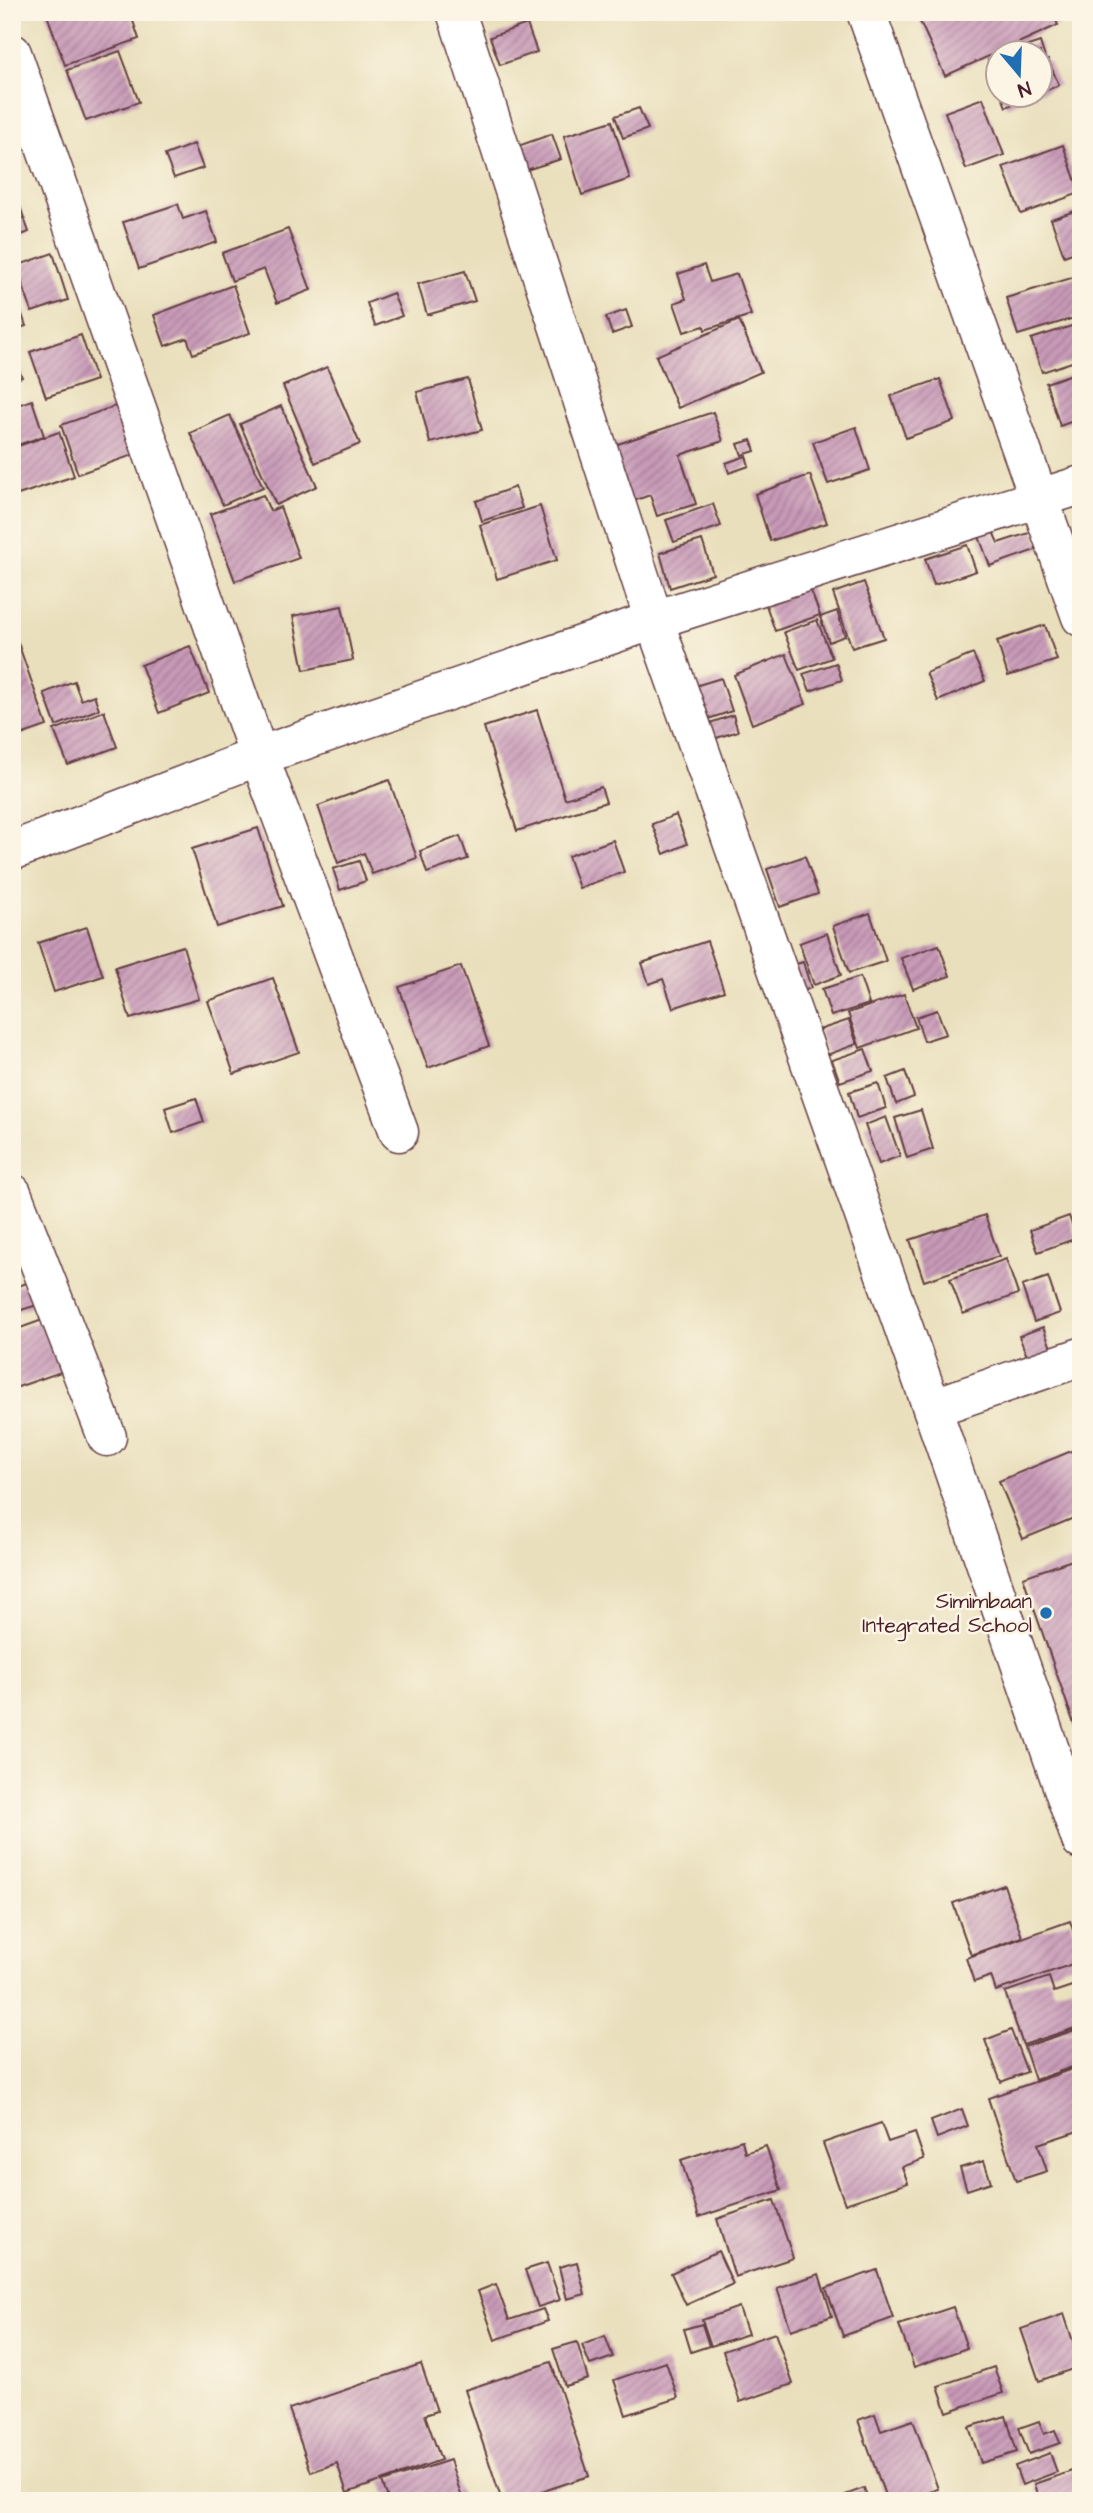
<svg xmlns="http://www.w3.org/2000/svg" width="1093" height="2513" font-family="'Architects Daughter',sans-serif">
  <defs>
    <pattern id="building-hatch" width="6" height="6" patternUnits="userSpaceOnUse" patternTransform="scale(1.75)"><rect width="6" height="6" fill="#c89ab8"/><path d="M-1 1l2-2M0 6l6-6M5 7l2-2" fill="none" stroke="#a47d96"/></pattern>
  </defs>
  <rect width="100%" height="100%" fill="#fcf5e5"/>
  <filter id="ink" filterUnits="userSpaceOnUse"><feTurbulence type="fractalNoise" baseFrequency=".0143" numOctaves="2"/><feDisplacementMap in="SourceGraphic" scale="14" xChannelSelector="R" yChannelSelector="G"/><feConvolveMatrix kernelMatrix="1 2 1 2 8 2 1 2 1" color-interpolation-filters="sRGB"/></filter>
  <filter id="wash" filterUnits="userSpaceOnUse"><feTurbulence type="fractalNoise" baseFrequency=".00686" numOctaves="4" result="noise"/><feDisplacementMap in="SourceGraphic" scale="28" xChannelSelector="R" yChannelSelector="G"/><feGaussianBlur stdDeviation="1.57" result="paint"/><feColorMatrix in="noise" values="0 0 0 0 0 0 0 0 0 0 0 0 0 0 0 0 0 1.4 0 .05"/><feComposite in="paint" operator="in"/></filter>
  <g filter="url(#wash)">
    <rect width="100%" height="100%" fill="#e9dfbc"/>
    <g id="blocks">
      <g fill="url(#building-hatch)">
        <polygon points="46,12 130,12 139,39 65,65"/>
        <polygon points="919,12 1052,12 1058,25 945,76 916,13"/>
        <polygon points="527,24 537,52 500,65 490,37"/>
        <polygon points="1040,42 1045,58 1040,60 1040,52 1010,52"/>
        <polygon points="120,51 139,102 86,121 67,70"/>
        <polygon points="998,56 998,74 993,76 988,60"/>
        <polygon points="1048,60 1059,85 1040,93 1040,63"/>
        <polygon points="1001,94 1037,94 1037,95 1006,107"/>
        <polygon points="983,98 1004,155 966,169 945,112"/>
        <polygon points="639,108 648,129 623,138 615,116"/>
        <polygon points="612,121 630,179 582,195 564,136"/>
        <polygon points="552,134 561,159 523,171 515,147"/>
        <polygon points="194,144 203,168 174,178 165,155"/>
        <polygon points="1063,145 1080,193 1021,214 1003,167"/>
        <polygon points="19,204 29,232 12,239 12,206"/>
        <polygon points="178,204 183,219 206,211 217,242 139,269 123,222"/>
        <polygon points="1081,209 1081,250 1064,256 1051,219"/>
        <polygon points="288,229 311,290 277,303 264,269 232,281 222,253"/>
        <polygon points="53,253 68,300 32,312 16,266"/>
        <polygon points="704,265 710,282 737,274 751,315 705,330 704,326 684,332 674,303 686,299 678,274"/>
        <polygon points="465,271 475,301 427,315 418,284"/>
        <polygon points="1081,275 1081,316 1018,335 1006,298"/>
        <polygon points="12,285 26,326 12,330"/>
        <polygon points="233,285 250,333 193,354 187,338 165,346 154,315"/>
        <polygon points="393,293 402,316 375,326 367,303"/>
        <polygon points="626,310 632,327 612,334 606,317"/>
        <polygon points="739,320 761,372 678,408 656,356"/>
        <polygon points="1081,323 1081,359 1042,372 1031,339"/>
        <polygon points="81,335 96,380 46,397 30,352"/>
        <polygon points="12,354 22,377 12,380"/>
        <polygon points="327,367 360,444 315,463 283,386"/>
        <polygon points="1081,371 1081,418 1060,426 1046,383"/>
        <polygon points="468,379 482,430 430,443 417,392"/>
        <polygon points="940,379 955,421 906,438 891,396"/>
        <polygon points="32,400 44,436 12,447 12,407"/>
        <polygon points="118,405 136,454 78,474 61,425"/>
        <polygon points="281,406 317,486 276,505 240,424"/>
        <polygon points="713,412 723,441 680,455 696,504 657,516 650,495 628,503 609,447"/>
        <polygon points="230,415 263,487 223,505 190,433"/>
        <polygon points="856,427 870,470 828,484 813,442"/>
        <polygon points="59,432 74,476 12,497 12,448"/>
        <polygon points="751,440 755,451 742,455 738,444"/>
        <polygon points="746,456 749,466 729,473 726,463"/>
        <polygon points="810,475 827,523 770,541 755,494"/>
        <polygon points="515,487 522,508 482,521 476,501"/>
        <polygon points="263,495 270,511 280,507 299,558 235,581 210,514"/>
        <polygon points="713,504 721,526 674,542 666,520"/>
        <polygon points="540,506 557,560 497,579 480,525"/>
        <polygon points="991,527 998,543 1035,531 1041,548 990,566 977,531"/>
        <polygon points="702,540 713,574 670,588 660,553"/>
        <polygon points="967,545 976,571 934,585 925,559"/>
        <polygon points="864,582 884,638 852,648 833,593"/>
        <polygon points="808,583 820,615 775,631 764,599"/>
        <polygon points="342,606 353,660 304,670 293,616"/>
        <polygon points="837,611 845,636 829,642 820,617"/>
        <polygon points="817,620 832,658 799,670 784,632"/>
        <polygon points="1045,625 1057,660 1008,676 997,641"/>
        <polygon points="16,637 47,726 12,738 12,638"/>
        <polygon points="190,646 209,693 159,713 141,665"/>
        <polygon points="786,654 806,704 752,724 734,675"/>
        <polygon points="973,654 985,681 938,701 926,673"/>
        <polygon points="836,663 842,680 810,691 803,674"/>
        <polygon points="721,678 732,711 693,724 682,690"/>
        <polygon points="74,681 81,700 94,695 99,709 56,726 44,693"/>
        <polygon points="537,710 565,799 601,787 606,802 517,831 484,727"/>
        <polygon points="104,711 117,747 68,765 54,730"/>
        <polygon points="733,715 738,731 704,742 698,727"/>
        <polygon points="389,780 417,858 372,874 364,853 338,863 318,806"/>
        <polygon points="676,815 687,844 664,854 652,824"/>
        <polygon points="258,828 283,906 217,927 192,849"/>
        <polygon points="460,836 468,859 427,873 420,851"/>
        <polygon points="613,840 624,872 579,888 568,856"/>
        <polygon points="805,856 818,894 780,907 767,869"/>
        <polygon points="359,861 366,881 340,890 333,869"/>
        <polygon points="870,913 886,961 849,973 833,926"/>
        <polygon points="87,927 103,976 54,992 38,943"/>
        <polygon points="827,933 841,975 814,985 799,943"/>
        <polygon points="707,941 724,991 673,1008 663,979 649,984 642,963"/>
        <polygon points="939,945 950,976 913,989 901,958"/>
        <polygon points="183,946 199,999 130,1019 115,967"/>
        <polygon points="803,962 811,988 793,995 783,968"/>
        <polygon points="461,966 489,1046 428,1068 399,987"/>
        <polygon points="860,977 869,1004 831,1016 822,989"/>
        <polygon points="273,978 299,1052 234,1074 208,1001"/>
        <polygon points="904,994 916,1028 860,1048 848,1013"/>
        <polygon points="937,1010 946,1034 924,1041 916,1017"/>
        <polygon points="849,1020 857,1044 827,1055 819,1030"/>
        <polygon points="865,1049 873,1071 840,1082 832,1060"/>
        <polygon points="905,1071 914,1097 896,1104 887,1078"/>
        <polygon points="878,1083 886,1108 857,1118 849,1092"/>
        <polygon points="196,1098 204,1122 173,1133 165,1108"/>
        <polygon points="921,1110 933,1149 907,1158 895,1118"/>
        <polygon points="886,1117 900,1156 879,1164 865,1125"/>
        <polygon points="985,1215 999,1256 924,1281 910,1240"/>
        <polygon points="1069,1216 1077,1238 1038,1252 1030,1230"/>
        <polygon points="1006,1259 1018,1294 963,1314 950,1279"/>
        <polygon points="1048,1277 1060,1313 1034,1322 1022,1286"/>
        <polygon points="30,1282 37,1305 12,1313 12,1288"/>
        <polygon points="45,1319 64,1371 12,1389 12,1331"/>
        <polygon points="1043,1327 1053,1353 1029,1361 1019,1336"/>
        <polygon points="1081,1447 1081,1515 1023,1539 999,1481"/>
        <polygon points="1081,1557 1081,1741 1080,1741 1023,1577"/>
        <polygon points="1004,1885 1022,1937 971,1955 953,1903"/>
        <polygon points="1070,1921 1081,1954 1081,1961 996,1991 991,1976 974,1982 966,1958"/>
        <polygon points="1049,1977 1054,1992 1081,1983 1081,2026 1023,2045 1005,1992"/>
        <polygon points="1081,2028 1081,2064 1035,2080 1024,2047"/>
        <polygon points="1011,2030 1027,2072 1001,2082 985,2040"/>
        <polygon points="1081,2066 1081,2130 1038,2144 1047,2171 1016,2181 988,2098"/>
        <polygon points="962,2109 968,2126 937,2138 931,2121"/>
        <polygon points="881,2123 888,2142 915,2133 924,2159 902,2167 908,2183 845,2204 823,2143"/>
        <polygon points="742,2140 745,2153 766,2146 781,2190 699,2217 681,2160"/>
        <polygon points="984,2161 991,2182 967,2190 960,2168"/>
        <polygon points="774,2200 793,2258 735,2277 717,2219"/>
        <polygon points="718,2251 733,2284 686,2305 671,2273"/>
        <polygon points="577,2262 585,2294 567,2299 559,2267"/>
        <polygon points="547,2263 560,2300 538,2307 525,2270"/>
        <polygon points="877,2270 893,2318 843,2336 826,2288"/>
        <polygon points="819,2274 832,2316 791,2330 777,2288"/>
        <polygon points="496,2284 509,2320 543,2309 548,2321 495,2340 478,2291"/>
        <polygon points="739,2307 748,2334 711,2346 702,2320"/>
        <polygon points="953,2307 967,2348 914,2367 899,2325"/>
        <polygon points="1064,2314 1081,2366 1039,2381 1021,2329"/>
        <polygon points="702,2324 709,2346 691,2352 684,2329"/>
        <polygon points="775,2333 793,2384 740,2402 723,2351"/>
        <polygon points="605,2336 613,2357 590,2365 582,2345"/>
        <polygon points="577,2342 588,2379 565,2386 553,2349"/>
        <polygon points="551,2362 589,2476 513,2501 502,2501 465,2390"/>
        <polygon points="666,2362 678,2398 626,2415 614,2380"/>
        <polygon points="421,2364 437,2411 425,2415 441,2460 347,2493 337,2463 311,2472 289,2409"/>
        <polygon points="994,2367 1003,2393 947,2412 938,2386"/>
        <polygon points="875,2414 881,2431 913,2420 938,2489 906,2501 887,2501 858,2420"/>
        <polygon points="1006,2416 1017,2452 981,2463 969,2427"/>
        <polygon points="1039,2421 1044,2434 1055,2430 1060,2443 1029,2454 1019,2428"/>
        <polygon points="1050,2453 1057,2472 1022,2485 1015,2466"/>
        <polygon points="450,2460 463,2501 389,2501 382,2482"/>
        <polygon points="1081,2468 1081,2501 1039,2501 1034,2484"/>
        <polygon points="864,2488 868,2501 847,2501 845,2495"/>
      </g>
    </g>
  </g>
  <g filter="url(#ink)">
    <use href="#blocks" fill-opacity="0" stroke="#623c41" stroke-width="2"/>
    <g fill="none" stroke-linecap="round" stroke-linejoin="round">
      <g stroke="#623c41" stroke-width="41">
        <g id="minor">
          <polyline points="456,12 654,620 932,1408 1081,1840"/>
          <polyline points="866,12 1081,617"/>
          <polyline points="12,53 259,756 399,1132"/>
          <polyline points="12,851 259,756 654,620 1081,485"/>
          <polyline points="12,1193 107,1437"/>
          <polyline points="932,1408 1081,1357"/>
        </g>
      </g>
      <use href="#minor" stroke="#fff" stroke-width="38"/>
    </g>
  </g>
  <circle fill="#1f6fb2" stroke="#fcf5e5" stroke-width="2.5" cx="1046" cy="1613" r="7"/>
  <g text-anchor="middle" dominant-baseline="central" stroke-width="5" stroke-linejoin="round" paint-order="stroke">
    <g font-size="21" fill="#4a1f2b" stroke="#fcf5e5" text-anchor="end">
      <text x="1032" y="1601">Simimbaan<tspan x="1032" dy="24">Integrated School</tspan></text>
    </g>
  </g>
  <rect width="1093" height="2513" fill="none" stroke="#fcf5e5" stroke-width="42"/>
  <g transform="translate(1019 74) rotate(161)"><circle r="33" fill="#fcf5e5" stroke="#b59f9b" stroke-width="2"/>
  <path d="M0-5L12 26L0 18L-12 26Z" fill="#1f6fb2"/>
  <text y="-10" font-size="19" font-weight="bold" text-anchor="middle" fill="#4a1f2b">N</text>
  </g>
</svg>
